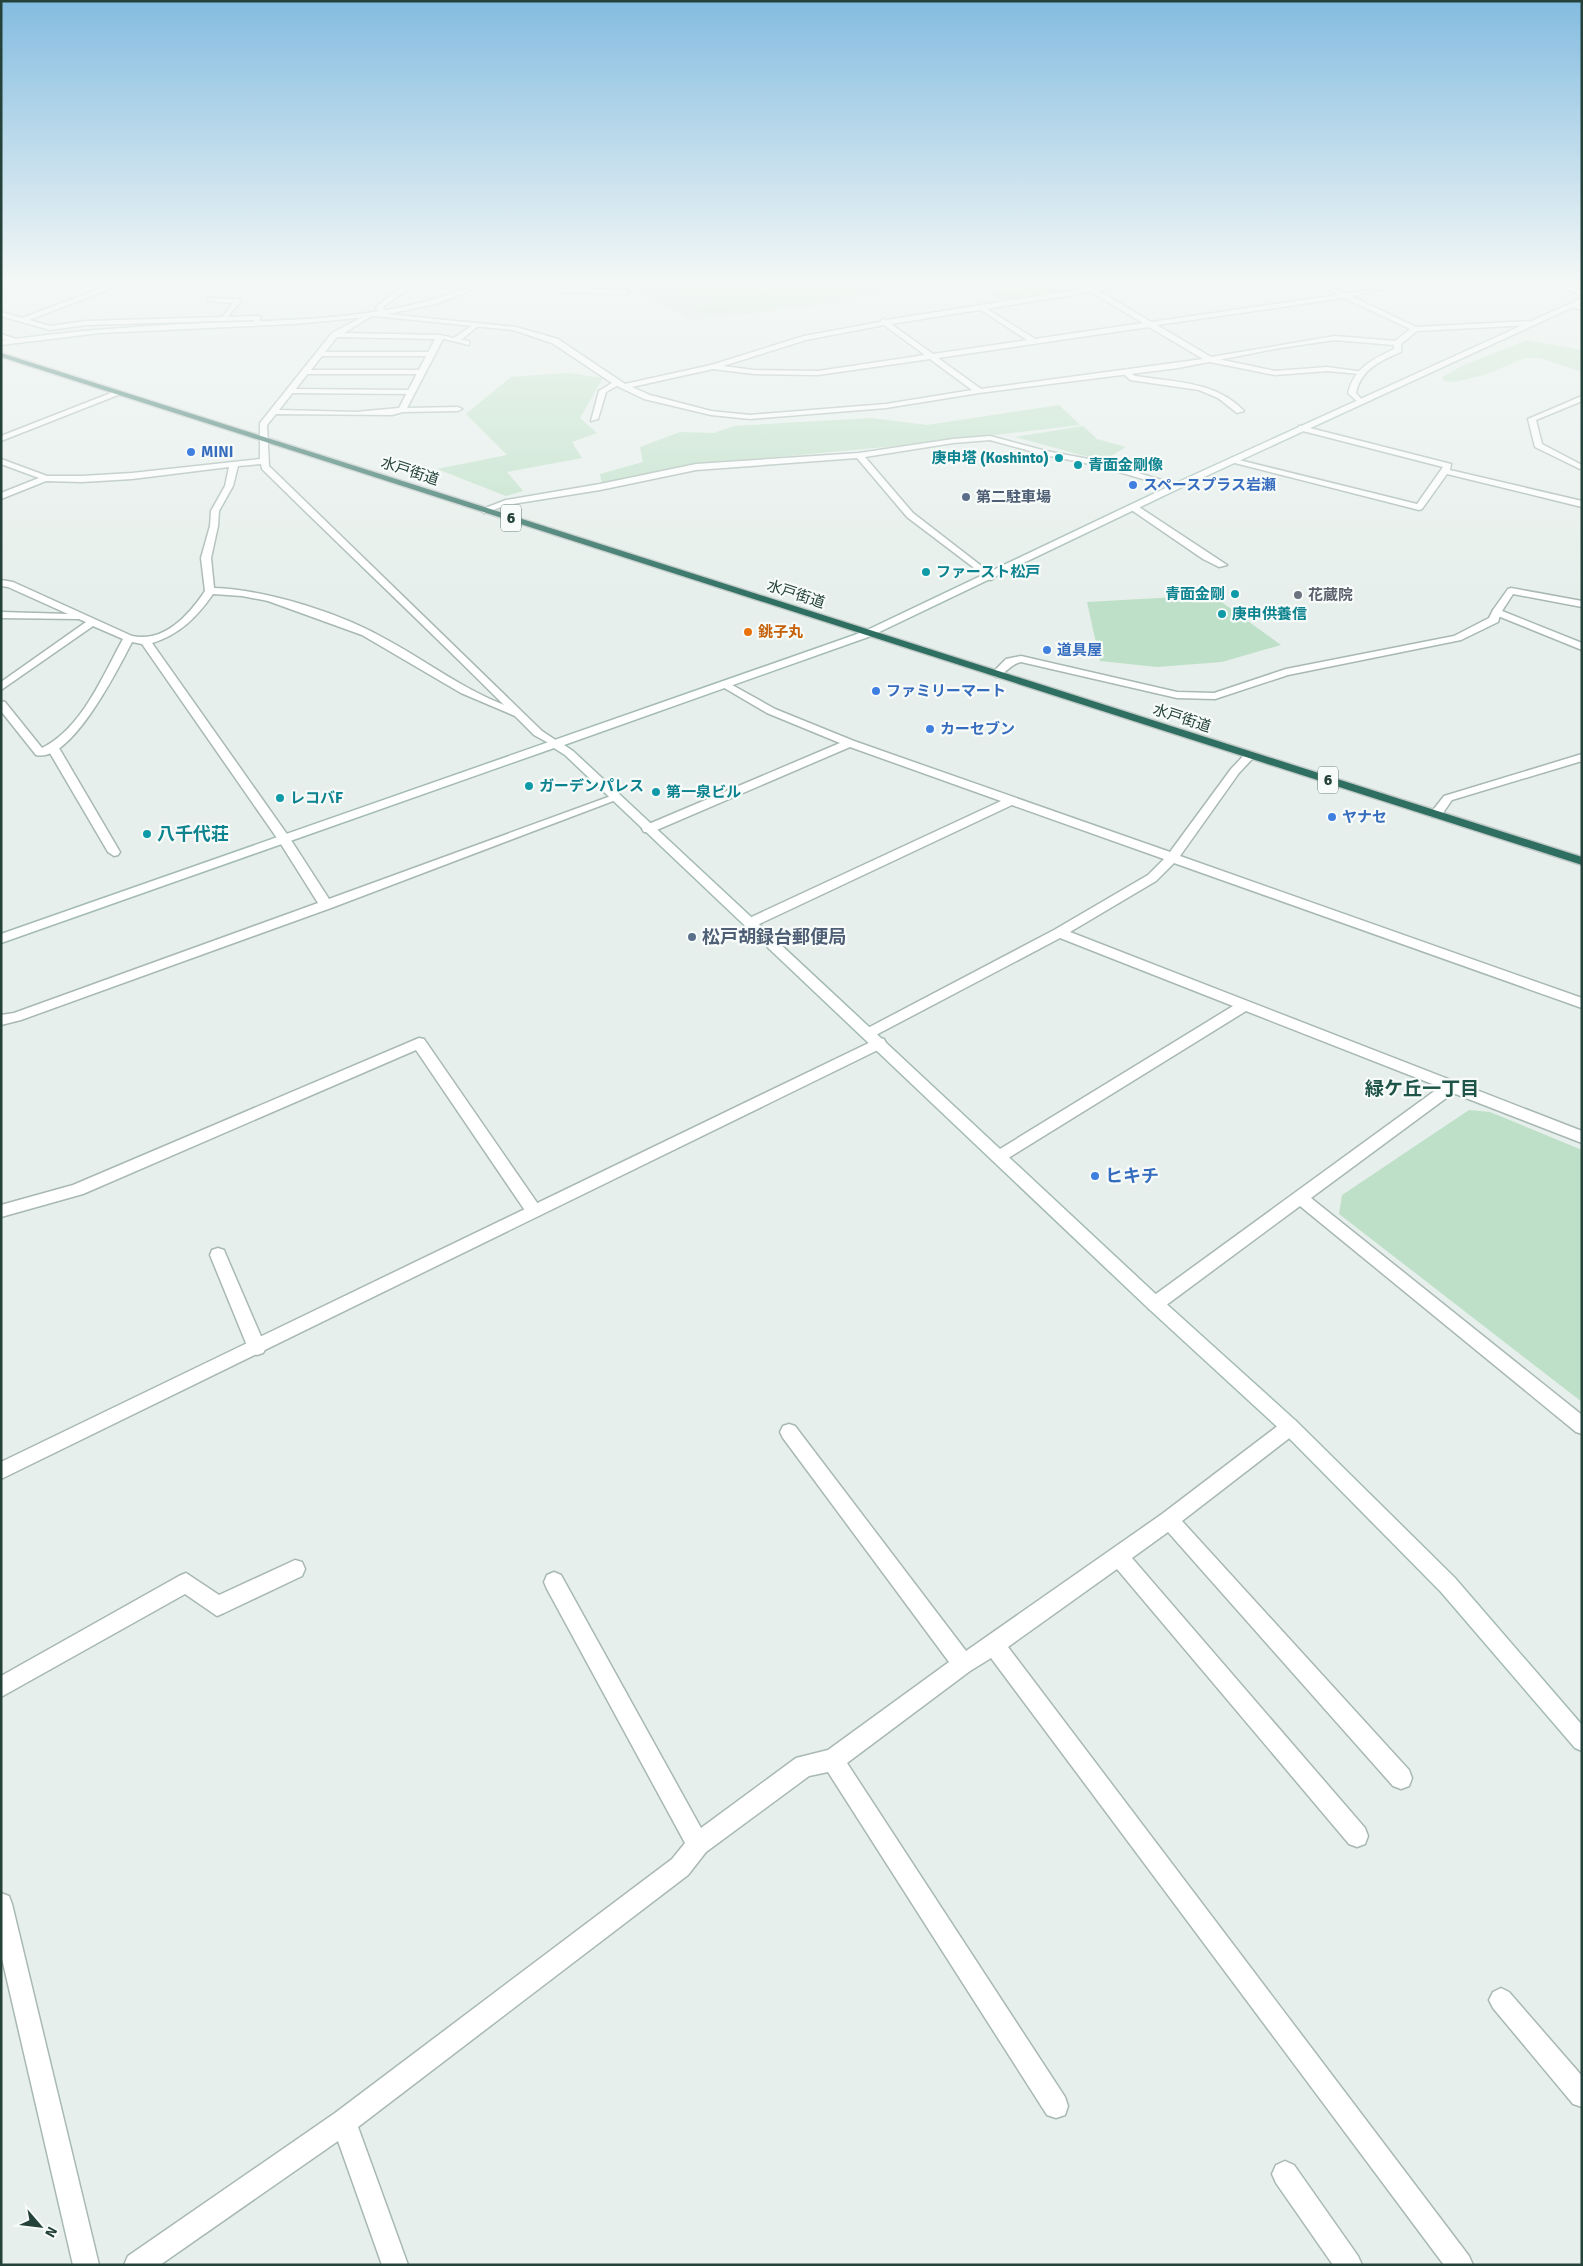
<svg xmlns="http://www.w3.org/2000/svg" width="1583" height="2266" font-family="Signika,'Noto Sans JP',sans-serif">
  <rect width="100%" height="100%" fill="#e6efeb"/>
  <polygon fill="#d4dfda" points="501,283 928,283 826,305 691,320 632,290 561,289 483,293"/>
  <g fill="#bfe0c8">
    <polygon points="663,283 911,283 773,308 707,314 695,309 717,301 703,294 689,298 661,285"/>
    <polygon points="1044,283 1089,283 1093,286 1003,300 990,292"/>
    <polygon points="1527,340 1582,350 1582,372 1540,358 1525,358 1484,375 1455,382 1445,381 1442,377 1464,365"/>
    <polygon points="568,373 603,378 580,418 597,433 572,442 582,458 507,472 523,491 506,496 437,469 507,455 466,414 511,377"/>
    <polygon points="1059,405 1080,425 917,444 702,464 602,484 600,474 643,462 640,447 680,432 714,433 734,426 871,418 927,425"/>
    <polygon points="1083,426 1097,439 1126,447 1103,461 1015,437"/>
    <polygon points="1212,595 1281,645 1222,662 1157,667 1100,661 1087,602"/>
    <polygon points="1469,1110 1490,1112 1582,1150 1582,1402 1339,1214 1342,1195"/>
  </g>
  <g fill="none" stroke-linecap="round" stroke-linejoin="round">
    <g stroke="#a8b8b2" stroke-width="3">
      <g id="lane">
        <polygon points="569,283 576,283 570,289 626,290 629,292 626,294 562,292"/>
        <polygon points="207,298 238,299 241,301 225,320 222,318 233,303 209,301"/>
        <polygon points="1568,304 1582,306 1582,310 1568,306"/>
        <polygon points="978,306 982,306 1037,340 1030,342 978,308"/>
        <polygon points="476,323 478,326 461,340 469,341 469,345 436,337 440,335 454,338"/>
        <polygon points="320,352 431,352 435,354 431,356 317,356 316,354"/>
        <polygon points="1208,357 1275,371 1327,367 1364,372 1360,374 1327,371 1275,375 1205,361 1205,357"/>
        <polygon points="306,370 421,370 425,372 421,374 303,374 302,372"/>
        <path d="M1127 371 1135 376C1173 382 1216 381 1244 411L1237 413 1218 398 1199 390 1130 380 1123 373Z"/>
        <polygon points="615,381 622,383 606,392 598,419 591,421 599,391"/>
        <polygon points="290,389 411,390 415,392 411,394 287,393 287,389"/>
        <polygon points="990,436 1046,451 1099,461 1181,486 1177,489 1095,465 1045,455 990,440 953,443 865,457 913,513 993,575 993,579 990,580 907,517 857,458 696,470 600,490 507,505 484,513 480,510 506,500 600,484 696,464 859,453 953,439"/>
        <path d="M1496 609 1501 612 1498 622 1461 640 1288 675 1215 699 1177 698 1021 662C1010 664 1006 674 996 677L991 674 1006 659 1021 656 1177 692 1214 693 1286 669 1454 636 1489 618 1493 610Z"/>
        <polygon points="53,745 59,748 120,852 118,855 114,856 108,852 47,748"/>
        <polygon points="419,1038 424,1039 540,1207 542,1211 540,1215 534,1217 528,1215 416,1050 83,1194 1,1217 1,1205 73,1185"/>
        <polygon points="218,1248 224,1250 226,1255 266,1348 263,1353 257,1355 251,1353 248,1348 210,1255 212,1250"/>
        <polygon points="1290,1419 1296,1421 1299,1427 1296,1433 1182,1521 1409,1770 1412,1778 1409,1786 1401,1789 1393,1786 1168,1532 1132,1558 1365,1828 1368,1836 1365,1844 1357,1847 1349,1844 1117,1569 1008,1647 1469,2256 1473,2265 1444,2265 991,1658 970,1671 847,1763 1065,2097 1068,2106 1065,2115 1056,2118 1047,2115 828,1772 809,1776 706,1852 688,1875 358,2127 408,2265 382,2265 338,2141 160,2265 124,2265 128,2256 335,2113 672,1859 685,1843 547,1589 544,1582 547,1575 554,1572 561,1575 701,1828 796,1758 828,1750 949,1662 783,1438 780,1432 783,1426 789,1424 795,1426 966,1651 1162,1514 1284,1421"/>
        <polygon points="295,1560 302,1562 305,1569 302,1576 224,1613 217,1616 185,1594 1,1697 1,1676 179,1576 186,1573 219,1595"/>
        <polygon points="1501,1988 1509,1992 1582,2076 1582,2107 1573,2104 1493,2008 1489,2000 1493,1992"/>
        <polygon points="1285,2161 1294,2165 1358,2256 1362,2265 1333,2265 1276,2183 1272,2174 1276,2165"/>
      </g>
    </g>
    <g stroke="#a8b8b2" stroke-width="3">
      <g id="street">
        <polygon points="14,283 24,283 1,292 1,288"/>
        <polygon points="115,283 125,283 29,320 50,326 86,321 258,316 261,318 256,325 253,323 254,320 86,325 50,330 1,316 1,312 22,318"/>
        <path d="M408 283H416L383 307 387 314 516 327 558 339 625 384 711 365 804 336 880 322 883 319 887 320 1119 283H1136L1099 291 1151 322 1338 295 1315 283C1327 283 1334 291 1345 293 1356 295 1395 283 1412 283L1351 296 1416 327 1529 321 1532 323 1529 325 1417 331 1401 344V352C1380 361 1361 369 1356 393L1363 401 1359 403 1348 393C1354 368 1373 359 1394 349V345L1335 340 1280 348 1178 368 979 393 886 408 750 419 711 415 644 399 615 385 552 343 513 330 375 316V314L380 313 376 309 378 305ZM1091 292 1143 323 933 354 891 324ZM1344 298 1410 329 1395 341 1335 336 1211 357 1157 325ZM884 325 925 355 818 371 754 370 723 366 806 340ZM1149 327 1203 359 981 389 938 358ZM930 359 972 390 886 404 750 415 711 411 650 395 632 387 713 369 754 374 818 375Z"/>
        <polygon points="1548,283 1558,283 1582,291 1582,295"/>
        <path d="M368 314 370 317 344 333 440 335 444 337 407 408 458 407 462 409 458 411 403 412 392 415 276 414 267 425 269 466 542 731 560 743 554 746 534 735 515 716 461 693 362 635 268 601 242 596 213 594C197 617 179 635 152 643L289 837 329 899 611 796 615 794 621 798 331 908 21 1020 1 1025V1015L14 1013 318 903 279 841 142 644 132 642C119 667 71 764 36 755L1 711V701L5 702 42 748C82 728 102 677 123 639L93 626 1 690V682L86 622 79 619 1 618V612L68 614 8 587 1 586V580L13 582 132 636C164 643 189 615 205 591L201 558 210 526 211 511 225 486 229 467 132 479 82 482 46 481 1 499V493L39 478 1 464V459L47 476H82L132 473 260 459V423L332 333ZM337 337 435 339 399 408 356 412 279 410ZM261 464 262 469C342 548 424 625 504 705 463 689 429 663 391 642 343 614 269 590 214 588L211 558 218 526 219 511 233 486 238 466Z"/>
        <polygon points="1,334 16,339 17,341 13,343 1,339"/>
        <polygon points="116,391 123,393 1,441 1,436"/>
        <polygon points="1582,396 1582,401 1536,420 1542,444 1582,465 1582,470 1535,447 1528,419"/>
        <polygon points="1302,426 1451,464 1450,470 1582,501 1582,507 1447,474 1422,509 1419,510 1227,461 1231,458 1417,504 1443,467 1299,430 1299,426"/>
        <polygon points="1130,505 1136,505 1227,565 1219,567 1203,559 1130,509"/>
        <polygon points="1511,588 1582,601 1582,607 1513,594 1502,611 1582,643 1582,650 1493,614 1493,610 1508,589"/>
        <polygon points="725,681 775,709 854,741 1170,852 1231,769 1246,753 1254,753 1254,757 1239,773 1180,856 1582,998 1582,1008 1174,863 1156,881 1070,932 1582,1131 1582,1143 1453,1093 1311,1198 1582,1415 1582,1434 1576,1432 1300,1206 1161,1309 1155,1311 1149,1309 1147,1304 1149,1299 1440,1087 1246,1011 1005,1160 995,1160 992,1156 995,1152 1233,1006 1060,938 874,1036 864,1036 862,1033 864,1030 1054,930 1148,875 1164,859 1012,805 755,926 745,926 744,923 745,920 1001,801 850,747 652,832 644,832 642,829 644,826 840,743 767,713 721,686 721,682"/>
        <polygon points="1582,754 1582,761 1452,800 1440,817 1432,817 1430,814 1444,796"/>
        <polygon points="879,1038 884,1039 886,1043 884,1047 1,1479 1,1462"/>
        <polygon points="1,1893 9,1896 12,1904 99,2265 73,2265 1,1954"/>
      </g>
    </g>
    <g stroke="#a4bbb3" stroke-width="3">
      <g id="secondary">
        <path d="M480 283H489L436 304 378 316 294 324 100 333 1 345V341C69 331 136 326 205 323 298 320 393 320 480 283Z"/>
        <polygon points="1582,298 1582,303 1180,488 871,636 564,745 573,751 1161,1299 1296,1421 1455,1578 1582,1725 1582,1751 1575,1748 1441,1592 1284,1433 1149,1309 565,755 554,748 1,943 1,934 863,632 1174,484"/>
      </g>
    </g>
    <g stroke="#c2cac8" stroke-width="3">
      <polygon id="highway" points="1,353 1582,857 1582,865 1,357"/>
    </g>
    <use href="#lane" fill="#fff" fill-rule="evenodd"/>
    <use href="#street" fill="#fff" fill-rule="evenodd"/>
    <use href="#secondary" fill="#fff" fill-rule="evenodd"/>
    <use href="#highway" fill="#2f6f62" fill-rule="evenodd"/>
  </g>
  <linearGradient id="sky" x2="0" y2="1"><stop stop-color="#84bce0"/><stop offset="0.47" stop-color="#f4f8f6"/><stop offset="1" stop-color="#f4f8f6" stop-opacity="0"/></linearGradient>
  <rect width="1583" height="600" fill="url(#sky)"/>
  <g fill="#3f7fe0" stroke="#f7fbf9" stroke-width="2">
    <circle cx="191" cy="452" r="5"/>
    <circle cx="1133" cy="485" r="5"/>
    <circle cx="1047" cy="650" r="5"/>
    <circle cx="876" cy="691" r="5"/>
    <circle cx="930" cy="729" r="5"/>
    <circle cx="1332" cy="817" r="5"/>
    <circle cx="1095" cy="1176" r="5"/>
  </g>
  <g fill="#0f9aa8" stroke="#f7fbf9" stroke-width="2">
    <circle cx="1059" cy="458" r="5"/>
    <circle cx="1078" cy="465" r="5"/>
    <circle cx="926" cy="572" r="5"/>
    <circle cx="1235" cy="594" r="5"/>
    <circle cx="1222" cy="614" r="5"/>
    <circle cx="529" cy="786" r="5"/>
    <circle cx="656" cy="792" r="5"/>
    <circle cx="280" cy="798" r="5"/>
    <circle cx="147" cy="834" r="5"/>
  </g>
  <g fill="#5c6f8a" stroke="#f7fbf9" stroke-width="2">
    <circle cx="966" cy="497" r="5"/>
    <circle cx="692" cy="937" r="5"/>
  </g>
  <circle fill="#6b7280" stroke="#f7fbf9" stroke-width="2" cx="1298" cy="595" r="5"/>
  <circle fill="#e8710a" stroke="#f7fbf9" stroke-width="2" cx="748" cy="632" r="5"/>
  <g text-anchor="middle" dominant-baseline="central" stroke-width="4.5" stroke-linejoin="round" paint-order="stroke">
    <g font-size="15" font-weight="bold" fill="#366cbe" stroke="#f7fbf9" text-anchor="start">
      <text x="201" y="452">MINI</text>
      <text x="1143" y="485">スペースプラス岩瀬</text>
      <text x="1057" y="650">道具屋</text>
      <text x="886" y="691">ファミリーマート</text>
      <text x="940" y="729">カーセブン</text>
      <text x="1342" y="817">ヤナセ</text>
    </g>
    <g font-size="15" font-weight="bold" fill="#0d838f" stroke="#f7fbf9" text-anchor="start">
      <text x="1049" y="458" text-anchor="end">庚申塔 (Koshinto)</text>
      <text x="1088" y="465">青面金剛像</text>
      <text x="936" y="572">ファースト松戸</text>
      <text x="1225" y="594" text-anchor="end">青面金剛</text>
      <text x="1232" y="614">庚申供養信</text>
      <text x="539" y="786">ガーデンパレス</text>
      <text x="666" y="792">第一泉ビル</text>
      <text x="290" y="798">レコバF</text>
    </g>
    <g font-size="15" fill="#24423a" stroke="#f7fbf9">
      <text transform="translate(410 471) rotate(18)">水戸街道</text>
      <text transform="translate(796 594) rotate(18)">水戸街道</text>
      <text transform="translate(1182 718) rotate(18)">水戸街道</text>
    </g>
    <g font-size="15" font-weight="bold" fill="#4e5e75" stroke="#f7fbf9" text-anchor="start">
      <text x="976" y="497">第二駐車場</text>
    </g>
    <g font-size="15" font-weight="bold" fill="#5b616d" stroke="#f7fbf9" text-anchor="start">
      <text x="1308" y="595">花蔵院</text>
    </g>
    <g font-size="15" font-weight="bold" fill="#c56008" stroke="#f7fbf9" text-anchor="start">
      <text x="758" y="632">銚子丸</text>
    </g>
    <g fill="#f7fbf9" stroke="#637a73" stroke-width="1">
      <rect x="501" y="504.5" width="20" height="27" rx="4"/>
      <rect x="1318" y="766.5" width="20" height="27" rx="4"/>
    </g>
    <g font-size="16" font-weight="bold" fill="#24423a">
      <text x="511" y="518">6</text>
      <text x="1328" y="780">6</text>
    </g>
    <g font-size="18" font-weight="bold" fill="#0d838f" stroke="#f7fbf9" text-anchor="start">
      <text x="157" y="834">八千代荘</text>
    </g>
    <g font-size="18" font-weight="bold" fill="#4e5e75" stroke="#f7fbf9" text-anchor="start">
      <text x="702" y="937">松戸胡録台郵便局</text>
    </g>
    <g font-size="18" font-weight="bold" fill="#366cbe" stroke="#f7fbf9" text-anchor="start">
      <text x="1105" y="1176">ヒキチ</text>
    </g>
    <g font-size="19" font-weight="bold" fill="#1f5548" stroke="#f7fbf9">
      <text x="1422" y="1089">緑ケ丘一丁目</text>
    </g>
  </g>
  <rect width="1583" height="2266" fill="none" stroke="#24423a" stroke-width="5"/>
  <g transform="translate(40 2226) rotate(118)" stroke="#f7fbf9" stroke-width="4" paint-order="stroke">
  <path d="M0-4L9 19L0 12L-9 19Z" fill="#24423a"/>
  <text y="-8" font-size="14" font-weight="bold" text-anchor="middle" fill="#24423a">N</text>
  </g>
</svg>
